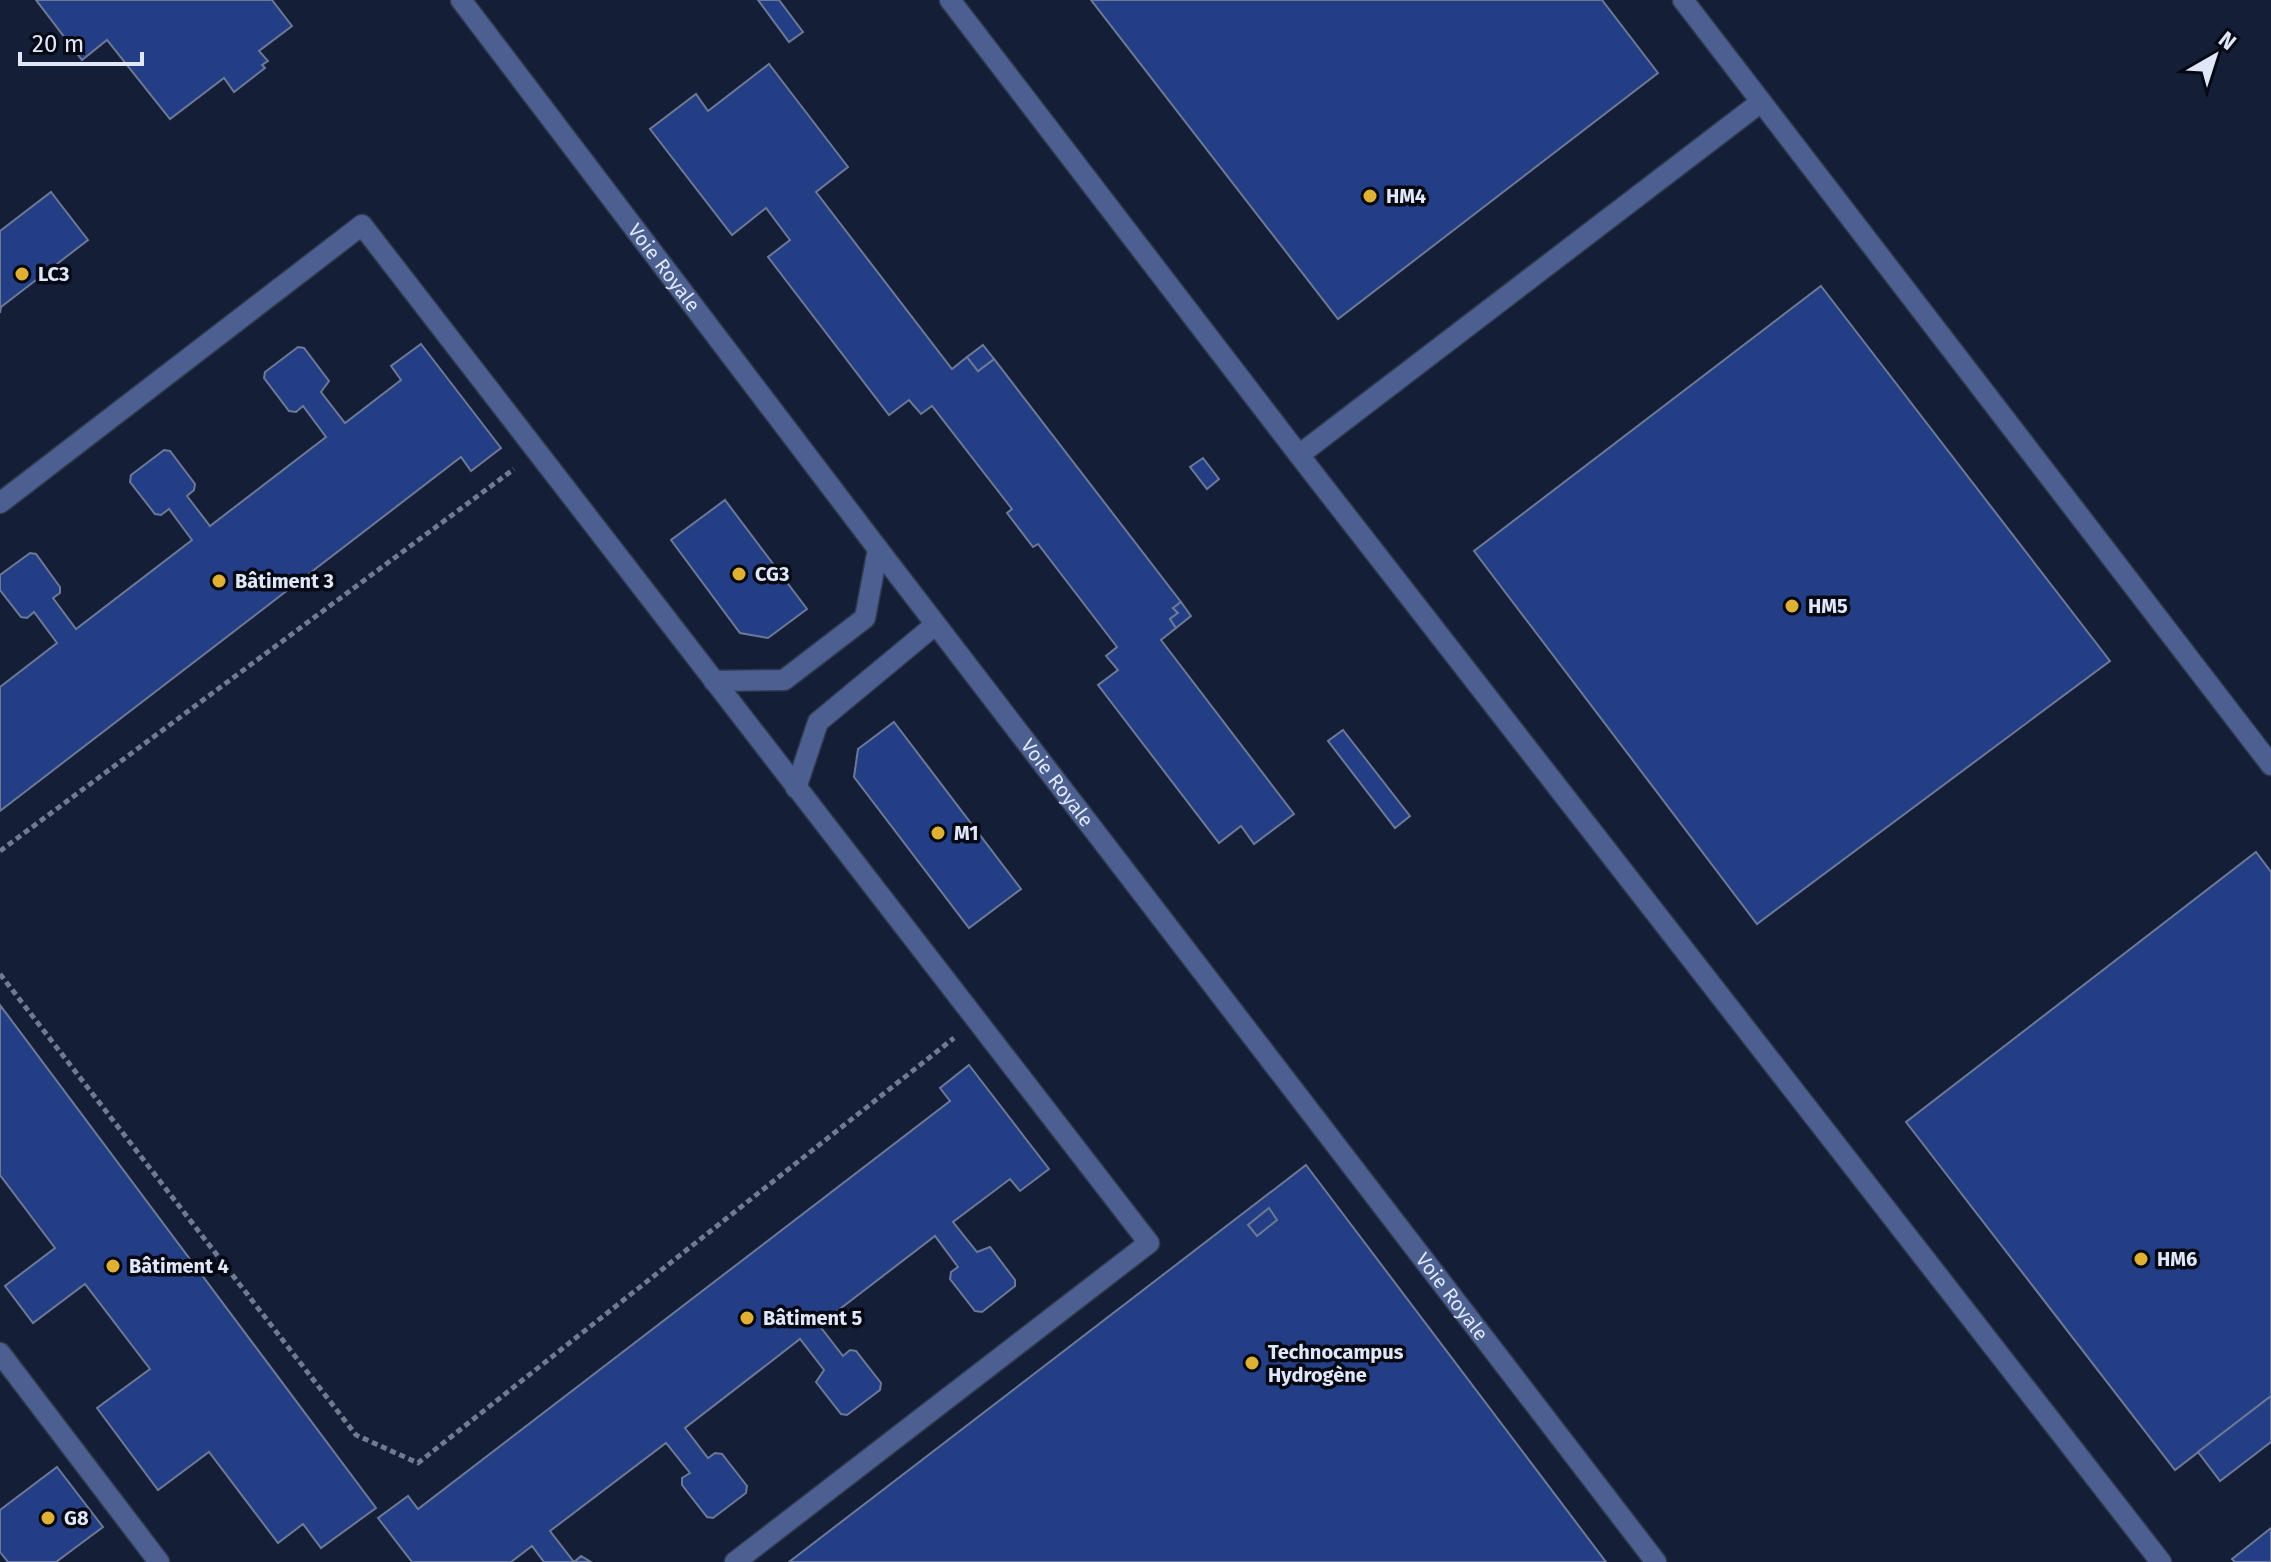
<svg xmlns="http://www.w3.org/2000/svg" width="2271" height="1562" font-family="'Fira Sans',sans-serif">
  <rect width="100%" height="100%" fill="#141e36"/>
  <g fill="#243e86" stroke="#6c7996" stroke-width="2">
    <polygon points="36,0 272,0 292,26 259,51 268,61 262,65 265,68 234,92 224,78 170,119 107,40 82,60"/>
    <polygon points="758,0 779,0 803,32 789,42"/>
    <polygon points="1091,0 1602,0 1658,73 1338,319"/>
    <polygon points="769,64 848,167 816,192 952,369 967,357 978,371 994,359 1181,602 1173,608 1178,613 1170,619 1176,628 1161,640 1294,814 1254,844 1241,826 1219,843 1098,685 1118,670 1106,656 1117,647 1038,544 1033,547 1007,513 1012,509 932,406 921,414 909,400 889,415 768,257 790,240 766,208 732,235 650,129 696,94 708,111"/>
    <polygon points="51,192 88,240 1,307 0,313 0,231"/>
    <polygon points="1821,286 2110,661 1757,924 1474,551"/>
    <polygon points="421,344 501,448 471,471 461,457 0,811 0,687 57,643 34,612 27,618 21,617 0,590 0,575 30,553 36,554 60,587 60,593 53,598 76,629 192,540 169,509 161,515 155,514 130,482 131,475 164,450 170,451 195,484 194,490 187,496 210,526 326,437 303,406 296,412 289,411 264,378 265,372 298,347 304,348 329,381 321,392 345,423 401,380 391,366"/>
    <polygon points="983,345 994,359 978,371 967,357"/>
    <polygon points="1203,458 1219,479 1207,489 1190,467"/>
    <polygon points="725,500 807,609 768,638 740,633 671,540"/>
    <polygon points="1181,602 1191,616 1176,628 1170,619 1178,613 1173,608"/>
    <polygon points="894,722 1021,889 969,928 854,777 858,749"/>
    <polygon points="1343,730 1410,816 1395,828 1328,741"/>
    <polygon points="2256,852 2271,872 2271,1396 2175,1470 1906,1122"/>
    <polygon points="0,1005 376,1508 321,1548 303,1524 278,1543 209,1452 158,1490 97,1408 150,1369 85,1284 33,1323 5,1286 55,1248 0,1175"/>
    <polygon points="969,1065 1049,1169 1020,1191 1010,1179 953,1222 977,1252 990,1247 1015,1280 1015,1286 982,1312 975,1311 950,1279 951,1272 958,1267 935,1236 819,1325 843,1356 850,1350 856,1351 881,1383 880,1390 847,1415 841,1414 816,1382 824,1370 800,1339 685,1428 708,1458 715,1453 722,1454 747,1486 746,1493 713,1518 707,1517 682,1485 682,1478 690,1473 666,1443 550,1531 574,1562 581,1556 591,1562 544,1562 532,1546 511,1562 412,1562 378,1518 408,1496 418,1509 950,1101 940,1088"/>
    <polygon points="1306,1165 1606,1562 789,1562"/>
    <polygon points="1269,1208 1277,1220 1257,1236 1248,1225"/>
    <polygon points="2271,1396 2271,1442 2220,1481 2198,1452"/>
    <polygon points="57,1467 103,1527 56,1562 8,1562 0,1552 0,1510"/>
    <polygon points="2271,1528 2271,1562 2235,1562 2232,1559"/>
  </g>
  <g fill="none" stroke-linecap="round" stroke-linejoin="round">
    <g stroke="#313a51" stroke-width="23">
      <g id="minor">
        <path id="s1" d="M461 0 878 549 1656 1562"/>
        <polyline points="950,0 1299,455 2161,1562"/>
        <polyline points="1683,0 2271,765"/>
        <polyline points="1299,455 1761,102"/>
        <polyline points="0,503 362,225 1149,1243 735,1562"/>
        <polyline points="714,681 784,680 865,618 878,549"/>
        <polyline points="796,788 818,722 935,625"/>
        <polyline points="0,1353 159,1562"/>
      </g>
    </g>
    <g stroke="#727a8f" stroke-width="5" stroke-dasharray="6 4" stroke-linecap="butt">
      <polyline points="0,851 514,469"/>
      <polyline points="0,974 356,1435 418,1463 954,1038"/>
    </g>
    <use href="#minor" stroke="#4b6091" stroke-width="20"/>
  </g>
  <g fill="#e0b034" stroke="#050913" stroke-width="3">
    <circle cx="1370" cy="196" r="8"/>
    <circle cx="22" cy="274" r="8"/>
    <circle cx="739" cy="574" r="8"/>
    <circle cx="219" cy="581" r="8"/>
    <circle cx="1792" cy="606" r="8"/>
    <circle cx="938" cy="833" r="8"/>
    <circle cx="2141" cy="1259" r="8"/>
    <circle cx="113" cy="1266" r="8"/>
    <circle cx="747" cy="1318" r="8"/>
    <circle cx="1252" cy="1363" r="8"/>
    <circle cx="48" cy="1518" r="8"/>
  </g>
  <g text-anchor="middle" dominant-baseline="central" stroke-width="7" stroke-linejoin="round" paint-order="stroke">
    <g font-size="20" font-weight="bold" fill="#e0e7f8" stroke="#050913" text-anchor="start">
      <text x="1386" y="196">HM4</text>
      <text x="38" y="274">LC3</text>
      <text x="755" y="574">CG3</text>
      <text x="235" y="581">Bâtiment 3</text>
      <text x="1808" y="606">HM5</text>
      <text x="954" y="833">M1</text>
      <text x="2157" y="1259">HM6</text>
      <text x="129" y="1266">Bâtiment 4</text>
      <text x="763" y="1318">Bâtiment 5</text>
      <text x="1268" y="1352">Technocampus<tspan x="1268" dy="23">Hydrogène</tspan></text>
      <text x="64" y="1518">G8</text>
    </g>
    <g font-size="20" fill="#e0e7f8" stroke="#050913">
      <text stroke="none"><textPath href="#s1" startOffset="336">Voie Royale</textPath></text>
      <text stroke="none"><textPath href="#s1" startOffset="984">Voie Royale</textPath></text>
      <text stroke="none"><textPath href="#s1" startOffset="1632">Voie Royale</textPath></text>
    </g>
  </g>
  <g transform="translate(2215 56) rotate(39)" stroke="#050913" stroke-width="6" paint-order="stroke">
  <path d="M0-6L14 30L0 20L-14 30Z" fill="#e0e7f8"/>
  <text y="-12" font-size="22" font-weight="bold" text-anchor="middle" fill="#e0e7f8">N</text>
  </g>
  <path d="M20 52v12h122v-12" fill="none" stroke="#e0e7f8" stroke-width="4"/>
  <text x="32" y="52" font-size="24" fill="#e0e7f8" stroke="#050913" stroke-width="6" paint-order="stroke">20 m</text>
</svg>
